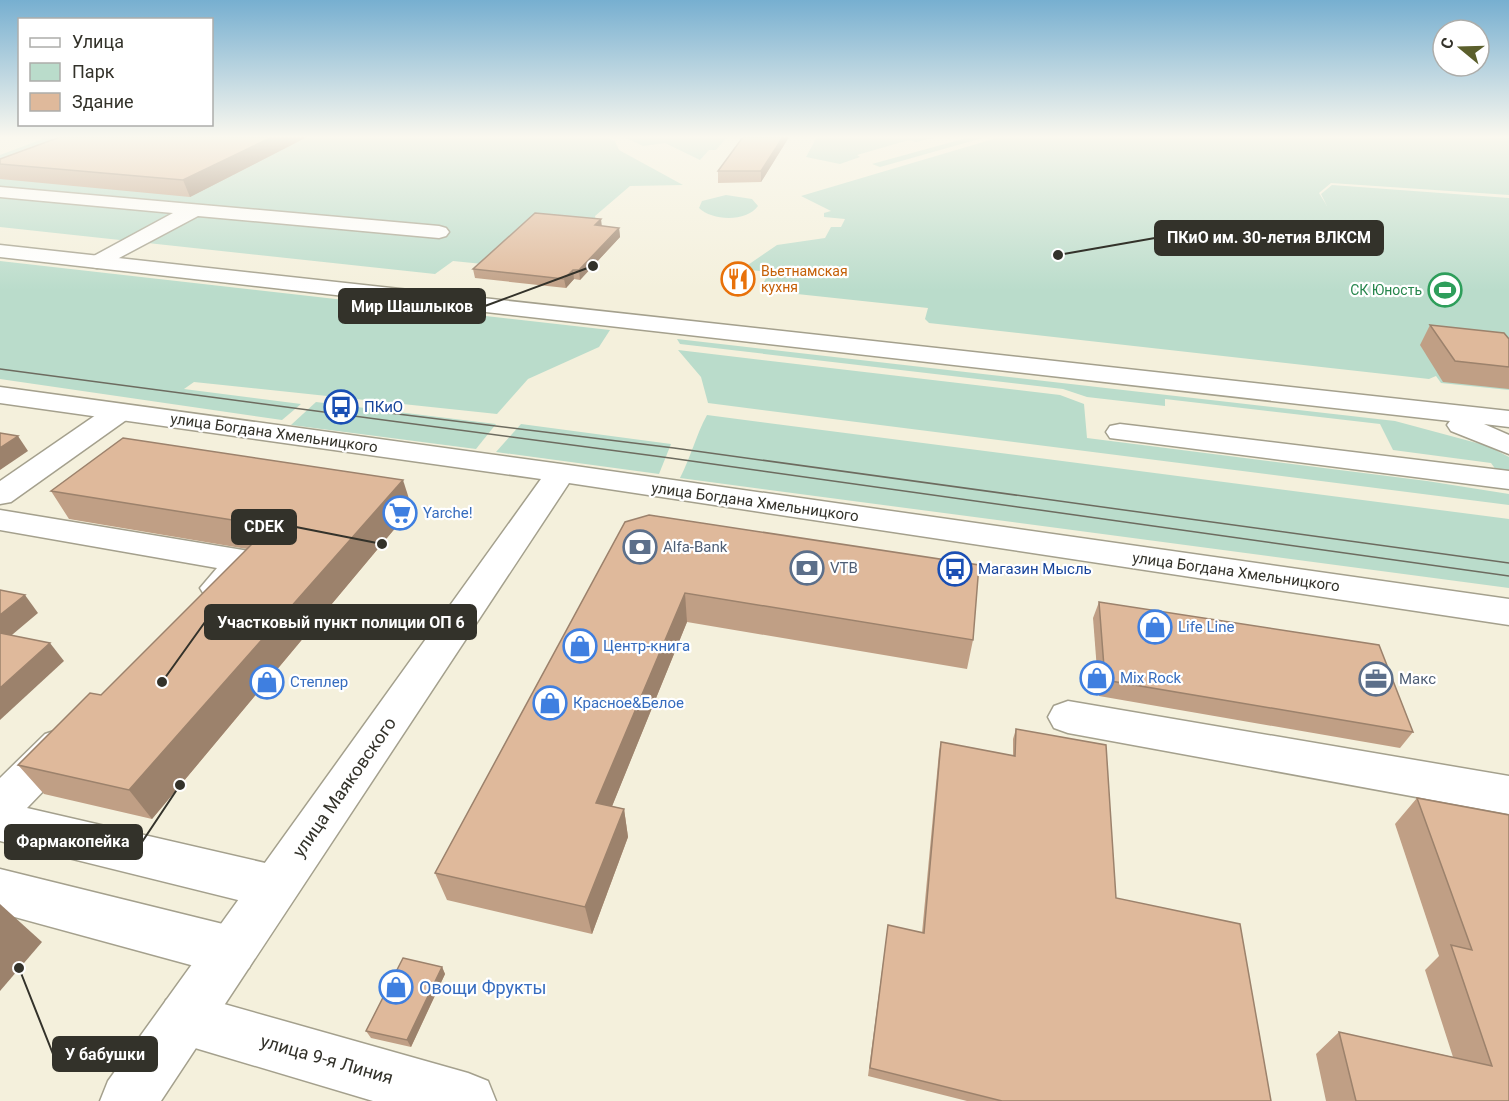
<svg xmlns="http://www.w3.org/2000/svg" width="1509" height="1101" font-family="Roboto,sans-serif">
  <rect width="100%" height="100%" fill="#f4f0dc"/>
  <g fill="#badccb">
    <polygon points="48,137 605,137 615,141 619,150 683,185 630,186 595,216 603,256 578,255 560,272 453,261 435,274 0,227 0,155"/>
    <polygon points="624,137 727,137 716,150 709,150 700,160 665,143 643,146"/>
    <polygon points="817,137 937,137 916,142 909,140 857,155 860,157 840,164 806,157"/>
    <polygon points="970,137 986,137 880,167 872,164"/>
    <polygon points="1000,137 1509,137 1509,195 1331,183 1319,193 1327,206 1321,194 1332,185 1509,198 1509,390 1441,383 1436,376 1429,379 929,323 925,319 928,308 760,290 769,272 742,269 777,245 825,238 831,227 841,227 845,219 824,217 824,213 831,211 801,196"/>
    <path d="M726 195 752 199 758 206C747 222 712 221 699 208L702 201Z"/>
    <polygon points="0,261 610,330 599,347 528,379 497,414 194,382 184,389 301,404 282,420 0,379"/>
    <polygon points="677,339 1395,421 1488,446 1509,457 1509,476 1499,474 1491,463 1393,450 1380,424 1165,399 1165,406 1087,397 1063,389 680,344"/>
    <polygon points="678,350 1060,395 1084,404 1087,438 1427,481 1509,494 1509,505 708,403 701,377"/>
    <polygon points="316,402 496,424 476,449 291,425"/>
    <path d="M707 415 1509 519V588L680 478C691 457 696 435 707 415Z"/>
    <polygon points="521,424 671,444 659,474 496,452"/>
  </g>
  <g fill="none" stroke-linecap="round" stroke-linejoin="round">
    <g stroke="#a4a08d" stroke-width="3">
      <g id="minor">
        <polygon points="0,187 439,226 446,228 449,232 446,236 439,238 198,216 104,266 97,268 90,266 87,262 90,258 173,213 0,197"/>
        <polygon points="119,404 129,406 133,412 129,418 11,502 0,504 0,481 109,406"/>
        <polygon points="1120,424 1509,471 1509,489 1110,438 1106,432 1110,426"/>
        <path d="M0 510 243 550 255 553 260 561C247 582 231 604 205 596L200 588 217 568 0 530Z"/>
        <polygon points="1068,701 1509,776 1509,814 1068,733 1054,728 1048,717 1054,706"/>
        <polygon points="60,729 75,734 81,746 75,758 27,808 274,865 291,871 298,887 291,903 274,909 0,841 0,778 45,734"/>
        <polygon points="0,869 231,926 249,934 256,951 249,968 231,976 0,913"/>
        <polygon points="185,993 468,1073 488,1081 496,1101 373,1101 185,1045 166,1038 159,1019 166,1000"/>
      </g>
    </g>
    <g stroke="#a4a08d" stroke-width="3">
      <g id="major">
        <polygon points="0,245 1509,411 1509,427 1484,424 1509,435 1509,454 1451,431 1447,425 1450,421 0,257"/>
        <polygon points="0,387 561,464 1509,599 1509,625 569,483 161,1101 100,1101 108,1081 541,479 0,403"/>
      </g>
    </g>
    <use href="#minor" fill="#fff" fill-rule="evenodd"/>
    <use href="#major" fill="#fff" fill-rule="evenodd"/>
    <g stroke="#6d6b5f" stroke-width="1.5">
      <polyline points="0,369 670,458 1509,576"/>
      <polyline points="373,411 674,448 1509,563"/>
    </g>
  </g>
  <g fill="#c09f85">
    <polygon points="60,137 307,137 190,197 0,179 0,159"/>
    <polygon points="743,137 789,137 761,182 718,183 718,171"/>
    <polygon points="602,226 619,228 620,237 580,280 574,279 566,288 475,278 473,269"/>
    <polygon points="1430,325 1509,339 1509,389 1443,382 1420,345"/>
    <polygon points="51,491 412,508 152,819 44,794 18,765 101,695 247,549 69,519"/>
    <polygon points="625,522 973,640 967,669 687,622 612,806 624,809 628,837 592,934 447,900 435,873"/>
    <polygon points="1099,602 1413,732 1400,748 1099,696 1093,618"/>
    <polygon points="1016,729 1116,898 1271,1101 967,1101 868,1076 888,925 922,933 939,752 941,742 1013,756 1013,739"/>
    <polygon points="1417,798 1509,815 1509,1101 1326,1101 1316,1054 1339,1032 1453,1057 1425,970 1439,956 1395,824"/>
    <polygon points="442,967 445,974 411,1047 371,1038 366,1031"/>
  </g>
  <g fill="#9c826c">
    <polygon points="272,137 307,137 190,197 183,180"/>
    <polygon points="783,137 789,137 761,182 761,171"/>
    <polygon points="601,219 602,227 595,225"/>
    <polygon points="619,228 620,237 580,280 579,270"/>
    <polygon points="573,270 574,279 566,288 564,279"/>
    <polygon points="18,436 28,451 0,470 0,448"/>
    <polygon points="403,480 412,508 152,819 129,790"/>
    <polygon points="685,593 687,622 602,831 596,803"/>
    <polygon points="25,595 38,613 0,645 0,615"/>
    <polygon points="50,643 64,661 0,720 0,688"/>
    <polygon points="624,809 628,837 592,934 585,907"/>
    <polygon points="0,904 42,942 0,991"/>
    <polygon points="442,967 445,974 411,1047 407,1040"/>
  </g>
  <g fill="#dfb99b" stroke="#9c826c" stroke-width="1.5">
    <polygon points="60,137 272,137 183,180 0,164 0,159"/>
    <polygon points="743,137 783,137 761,171 718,171"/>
    <polygon points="535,213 601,219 595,225 619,228 579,270 573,270 564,279 473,269"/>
    <polygon points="1430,325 1504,333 1509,339 1509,367 1455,361"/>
    <polygon points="0,433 18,436 0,448"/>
    <polygon points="123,438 403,480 129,790 18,765 90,693 101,695 270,526 51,491"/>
    <polygon points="649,515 979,565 973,640 685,593 596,803 624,809 585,907 435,873 625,522"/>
    <polygon points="0,590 25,595 0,615"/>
    <polygon points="1099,602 1379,645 1413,732 1105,680"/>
    <polygon points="0,633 50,643 0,688"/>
    <polygon points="1016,729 1106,745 1116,898 1240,924 1271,1101 1002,1101 870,1068 888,925 924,933 941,742 1015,756"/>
    <polygon points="1417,798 1509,815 1509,1101 1356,1101 1339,1032 1492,1066 1451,945 1472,950"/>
    <polygon points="403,958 442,967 407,1040 366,1031"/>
  </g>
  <linearGradient id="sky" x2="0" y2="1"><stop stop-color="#77afd0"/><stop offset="0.47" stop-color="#faf8ef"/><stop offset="1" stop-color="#faf8ef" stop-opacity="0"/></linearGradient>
  <rect width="1509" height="291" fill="url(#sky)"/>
  <defs>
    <g id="restaurant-ring" transform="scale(1.725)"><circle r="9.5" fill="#fff" stroke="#e8710a" stroke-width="1.5"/><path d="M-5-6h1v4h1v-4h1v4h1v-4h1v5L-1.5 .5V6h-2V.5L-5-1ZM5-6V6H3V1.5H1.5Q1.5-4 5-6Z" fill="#e8710a"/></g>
    <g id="stadium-ring" transform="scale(1.725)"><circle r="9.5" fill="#fff" stroke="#2e9e5b" stroke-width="1.5"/><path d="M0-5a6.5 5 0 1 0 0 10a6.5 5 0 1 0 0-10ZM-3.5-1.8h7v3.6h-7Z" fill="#2e9e5b"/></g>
    <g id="bus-ring" transform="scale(1.725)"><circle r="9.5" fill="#fff" stroke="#1a4fb4" stroke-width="1.5"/><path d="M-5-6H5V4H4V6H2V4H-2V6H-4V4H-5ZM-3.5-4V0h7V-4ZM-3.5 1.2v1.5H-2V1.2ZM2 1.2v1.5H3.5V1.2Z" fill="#1a4fb4"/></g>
    <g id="supermarket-ring" transform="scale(1.725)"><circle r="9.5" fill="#fff" stroke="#3f7fe0" stroke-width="1.5"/><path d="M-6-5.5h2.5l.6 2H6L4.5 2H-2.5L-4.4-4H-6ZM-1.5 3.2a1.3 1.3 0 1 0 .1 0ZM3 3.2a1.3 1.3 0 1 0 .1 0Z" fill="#3f7fe0"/></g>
    <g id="bank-ring" transform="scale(1.725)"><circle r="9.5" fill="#fff" stroke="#5c6f8a" stroke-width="1.5"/><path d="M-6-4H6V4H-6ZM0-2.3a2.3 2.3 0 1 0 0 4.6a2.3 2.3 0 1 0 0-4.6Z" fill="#5c6f8a"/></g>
    <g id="shop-ring" transform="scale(1.725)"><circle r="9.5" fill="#fff" stroke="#3f7fe0" stroke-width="1.5"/><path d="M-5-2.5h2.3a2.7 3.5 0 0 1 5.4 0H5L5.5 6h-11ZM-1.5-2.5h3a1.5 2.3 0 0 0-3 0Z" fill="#3f7fe0"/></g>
    <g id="office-ring" transform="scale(1.725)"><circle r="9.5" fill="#fff" stroke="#5c6f8a" stroke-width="1.5"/><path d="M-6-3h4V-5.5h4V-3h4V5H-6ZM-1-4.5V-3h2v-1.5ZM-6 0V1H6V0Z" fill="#5c6f8a"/></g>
  </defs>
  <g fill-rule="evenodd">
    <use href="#restaurant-ring" x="738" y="279"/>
    <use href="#stadium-ring" x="1445" y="290"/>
    <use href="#bus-ring" x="341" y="407"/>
    <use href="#supermarket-ring" x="400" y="513"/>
    <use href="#bank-ring" x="640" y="547"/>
    <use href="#bank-ring" x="807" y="568"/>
    <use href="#bus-ring" x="955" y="569"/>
    <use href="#shop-ring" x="1155" y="627"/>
    <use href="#shop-ring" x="580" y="646"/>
    <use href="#shop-ring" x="1097" y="678"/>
    <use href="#office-ring" x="1376" y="679"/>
    <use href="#shop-ring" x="267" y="682"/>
    <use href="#shop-ring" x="550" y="703"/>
    <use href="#shop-ring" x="396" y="987"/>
  </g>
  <g text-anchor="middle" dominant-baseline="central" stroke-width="4.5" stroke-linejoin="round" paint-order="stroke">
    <g font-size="14" fill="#c56008" stroke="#fff" text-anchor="start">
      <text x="761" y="271">Вьетнамская<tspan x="761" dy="16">кухня</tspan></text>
    </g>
    <g font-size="14" fill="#27864d" stroke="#fff" text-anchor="end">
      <text x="1422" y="290">СК Юность</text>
    </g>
    <g font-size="15" fill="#164399" stroke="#fff" text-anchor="start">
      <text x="364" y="407">ПКиО</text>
      <text x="978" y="569">Магазин Мысль</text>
    </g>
    <g font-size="15" fill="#33322a" stroke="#fff">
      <text transform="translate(274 433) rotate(8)">улица Богдана Хмельницкого</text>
      <text transform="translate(755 502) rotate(8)">улица Богдана Хмельницкого</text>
      <text transform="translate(1236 572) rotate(8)">улица Богдана Хмельницкого</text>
    </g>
    <g font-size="15" fill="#366cbe" stroke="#fff" text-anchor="start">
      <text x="423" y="513">Yarche!</text>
      <text x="1178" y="627">Life Line</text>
      <text x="603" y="646">Центр-книга</text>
      <text x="1120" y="678">Mix Rock</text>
      <text x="290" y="682">Степлер</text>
      <text x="573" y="703">Красное&amp;Белое</text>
    </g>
    <g font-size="15" fill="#4e5e75" stroke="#fff" text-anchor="start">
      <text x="663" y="547">Alfa-Bank</text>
      <text x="830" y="568">VTB</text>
      <text x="1399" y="679">Макс</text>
    </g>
    <g font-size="18" fill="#33322a" stroke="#fff">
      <text transform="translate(344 787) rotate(-55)">улица Маяковского</text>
      <text transform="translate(327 1059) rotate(16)">улица 9-я Линия</text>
    </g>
    <g font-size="18" fill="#366cbe" stroke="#fff" text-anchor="start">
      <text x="419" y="987">Овощи Фрукты</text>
    </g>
  </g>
  <path fill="none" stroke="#33322a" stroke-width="2" d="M1058 255L1155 238M593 266L485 306M382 544L296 527M162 682L205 622M180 785L142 842M19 968L53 1054"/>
  <g fill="#33322a" stroke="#fff" stroke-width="2">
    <circle cx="1058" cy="255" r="6"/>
    <circle cx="593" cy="266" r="6"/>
    <circle cx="382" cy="544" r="6"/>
    <circle cx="162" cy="682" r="6"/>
    <circle cx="180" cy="785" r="6"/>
    <circle cx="19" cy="968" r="6"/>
  </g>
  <g fill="#33322a" stroke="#33322a" stroke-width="2">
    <rect x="1155" y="221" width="228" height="34" rx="6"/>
    <rect x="339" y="289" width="146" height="34" rx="6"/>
    <rect x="232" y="510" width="64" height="34" rx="6"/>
    <rect x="205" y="605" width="271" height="34" rx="6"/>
    <rect x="5" y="825" width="137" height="34" rx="6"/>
    <rect x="53" y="1037" width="104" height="34" rx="6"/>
  </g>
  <g font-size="16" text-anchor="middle" font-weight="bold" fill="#fff">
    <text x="1269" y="243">ПКиО им. 30-летия ВЛКСМ</text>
    <text x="412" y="312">Мир Шашлыков</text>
    <text x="264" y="532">CDEK</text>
    <text x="341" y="628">Участковый пункт полиции ОП 6</text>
    <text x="73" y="847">Фармакопейка</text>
    <text x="105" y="1060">У бабушки</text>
  </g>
  <rect x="18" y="18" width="195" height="108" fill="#ffffff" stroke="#adadaa" stroke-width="1.5"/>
  <rect x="30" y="38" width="30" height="9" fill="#ffffff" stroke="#adadaa" stroke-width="1.5"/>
  <text x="72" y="48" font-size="18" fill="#33322a">Улица</text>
  <rect x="30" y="63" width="30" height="18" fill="#badccb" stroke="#adadaa" stroke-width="1.5"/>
  <text x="72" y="78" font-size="18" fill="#33322a">Парк</text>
  <rect x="30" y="93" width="30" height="18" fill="#dfb99b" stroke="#adadaa" stroke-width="1.5"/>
  <text x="72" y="108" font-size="18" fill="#33322a">Здание</text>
  <g transform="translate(1461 48) rotate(289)"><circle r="28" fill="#ffffff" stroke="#adadaa" stroke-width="1.5"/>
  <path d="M0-4.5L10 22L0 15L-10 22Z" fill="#5b5f2c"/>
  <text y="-9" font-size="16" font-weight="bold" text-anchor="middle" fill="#33322a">С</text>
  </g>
</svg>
